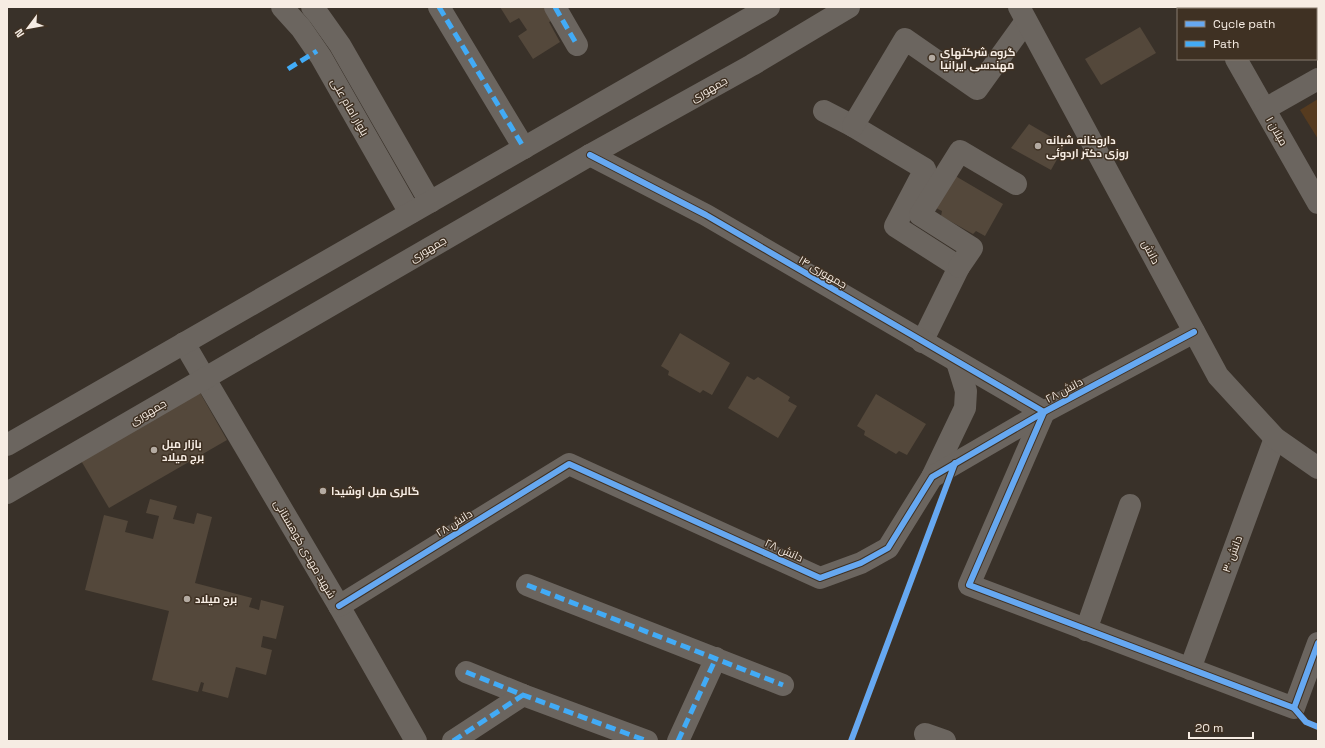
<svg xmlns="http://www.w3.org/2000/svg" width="1325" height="748" font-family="'Space Grotesk',Cairo,sans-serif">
  <rect width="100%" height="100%" fill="#393129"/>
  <polygon fill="#563b1f" points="1318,99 1318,139 1300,110"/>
  <g fill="#54483b">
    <polygon points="500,7 545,7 553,20 549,22 560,42 533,59 518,36 527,30 519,18 510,23"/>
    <polygon points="1140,27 1156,53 1101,85 1085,59"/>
    <polygon points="1029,124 1065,145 1051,170 1011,148"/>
    <polygon points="952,174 1003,204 985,236 976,231 973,234 941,216 942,211 934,207"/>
    <polygon points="680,333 730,363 712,395 703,390 700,393 668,375 669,371 661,366"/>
    <polygon points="747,376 754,380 758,377 790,397 788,401 797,406 778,438 728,408"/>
    <polygon points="199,391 227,440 109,508 80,459"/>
    <polygon points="876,394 926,424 907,455 899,451 896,454 864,435 865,431 857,426"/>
    <polygon points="150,499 177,506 173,519 194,524 197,513 212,517 195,583 252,598 249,607 259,610 261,600 284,606 276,639 263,636 261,647 272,650 266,675 236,667 228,698 202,691 204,683 201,682 198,692 152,680 169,611 85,590 104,515 128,521 125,532 153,539 159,516 146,513"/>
  </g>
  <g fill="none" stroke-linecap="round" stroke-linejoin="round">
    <g stroke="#6b655f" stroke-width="22">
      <polyline points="439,7 524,148"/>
      <polyline points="555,7 577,45"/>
      <polyline points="1206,7 1207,9"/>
      <polyline points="1236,59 1318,203"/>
      <polyline points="1265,109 1318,79"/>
      <polyline points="824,111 853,126 925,169 895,226 959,267 922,342"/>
      <polyline points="853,126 905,39 977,89 1026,21"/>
      <polyline points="959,267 972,248 920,215 960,151 1016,184"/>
      <polyline points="1044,412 969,585 1294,708 1318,643"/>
      <polyline points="527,585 783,685"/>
      <polyline points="1086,630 1130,505"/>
      <polyline points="1190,669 1275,438"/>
      <polyline points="466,672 523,695 647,741"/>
      <polyline points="925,734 945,741"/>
      <polyline points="453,741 523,695"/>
      <polyline points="678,741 716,658"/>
    </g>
    <g stroke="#6b655f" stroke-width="22">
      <polyline points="282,7 301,28 321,57 410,213"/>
      <polyline points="312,7 318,14 340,45 430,202"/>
      <polyline points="590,155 706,215 1044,412"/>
      <polyline points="205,379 339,606 416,741"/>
      <polyline points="932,477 965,408 966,391 957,362"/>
      <polyline points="339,606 569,464 820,578 861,563 888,548 932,477 1044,412 1194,332"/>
    </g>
    <g stroke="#6b655f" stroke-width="22">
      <polyline points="1019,7 1218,376 1275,438 1318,468"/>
      <polyline points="184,343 205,379"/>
      <polyline points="7,445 769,7"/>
      <polyline points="7,493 590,155 752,65 849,7"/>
    </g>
    <g stroke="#42abf6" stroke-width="5" stroke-dasharray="10 5" stroke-linecap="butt">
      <polyline points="439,7 524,148"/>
      <polyline points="555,7 577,45"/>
      <polyline points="288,69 317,51"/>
      <polyline points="527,585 783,685"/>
      <polyline points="466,672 523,695 647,741"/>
      <polyline points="453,741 523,695"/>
      <polyline points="678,741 716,658"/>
    </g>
    <g stroke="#3f3123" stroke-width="8">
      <g id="cycleway">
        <polyline points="590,155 706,215 1044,412 969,585 1294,708 1306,722 1318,727"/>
        <polyline points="339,606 569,464 820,578 861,563 888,548 932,477 1044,412 1194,332"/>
        <polyline points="1294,708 1318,643"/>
        <polyline points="851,741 955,463"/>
      </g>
    </g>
    <use href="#cycleway" stroke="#66a8f1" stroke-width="6"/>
  </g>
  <g fill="#b4aba2" stroke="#3f3123" stroke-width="1.5">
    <circle cx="932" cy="58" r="4"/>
    <circle cx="1038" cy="146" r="4"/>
    <circle cx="154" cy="450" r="4"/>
    <circle cx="323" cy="491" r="4"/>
    <circle cx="187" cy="599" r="4"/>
  </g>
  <g text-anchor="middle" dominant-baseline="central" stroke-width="3" stroke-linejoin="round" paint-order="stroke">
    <g font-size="11" font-weight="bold" fill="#f6ece3" stroke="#3f3123" text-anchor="start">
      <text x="940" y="52">گروه شرکتهای<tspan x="940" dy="13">مهندسی ایرانیا</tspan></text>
      <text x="1046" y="140">داروخانه شبانه<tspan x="1046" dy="13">روزی دکتر اردوئی</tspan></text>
      <text x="162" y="444">بازار مبل<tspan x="162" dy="13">برج میلاد</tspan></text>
      <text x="331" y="491">گالری مبل اوشیدا</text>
      <text x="195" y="599">برج میلاد</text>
    </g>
    <g font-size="11" fill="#f6ece3" stroke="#3f3123">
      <text transform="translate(709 89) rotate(-29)">جمهوری</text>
      <text transform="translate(350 107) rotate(60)">بلوار امام علی</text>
      <text transform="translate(1277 131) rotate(60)">میلان ۱</text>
      <text transform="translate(428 249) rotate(-30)">جمهوری</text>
      <text transform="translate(1151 252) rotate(62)">دانش</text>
      <text transform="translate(823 272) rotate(30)">جمهوری ۱۴</text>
      <text transform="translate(1064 390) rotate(-28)">دانش ۲۸</text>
      <text transform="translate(148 412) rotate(-30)">جمهوری</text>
      <text transform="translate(454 523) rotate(-32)">دانش ۲۸</text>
      <text transform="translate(305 549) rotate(60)">شهید مهدی کوهستانی</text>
      <text transform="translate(784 550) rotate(24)">دانش ۲۸</text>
      <text transform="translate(1232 554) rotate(-70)">دانش ۳۰</text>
    </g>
  </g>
  <rect width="1325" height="748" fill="none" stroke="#f6ece3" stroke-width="16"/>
  <rect x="1177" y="8" width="140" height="52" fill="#3f3123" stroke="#887c70"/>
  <rect x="1185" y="21" width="20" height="6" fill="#66a8f1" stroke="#887c70"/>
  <text x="1213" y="28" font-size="12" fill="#f6ece3">Cycle path</text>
  <rect x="1185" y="41" width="20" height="6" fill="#42abf6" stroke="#887c70"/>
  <text x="1213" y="48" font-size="12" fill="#f6ece3">Path</text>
  <g transform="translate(28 28) rotate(238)" stroke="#3f3123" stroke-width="3" paint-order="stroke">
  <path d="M0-3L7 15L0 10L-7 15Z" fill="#f6ece3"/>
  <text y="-6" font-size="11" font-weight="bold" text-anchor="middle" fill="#f6ece3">N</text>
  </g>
  <path d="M1189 732v6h64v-6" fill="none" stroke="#f6ece3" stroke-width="2"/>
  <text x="1195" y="732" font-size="12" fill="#f6ece3" stroke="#3f3123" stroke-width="3" paint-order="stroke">20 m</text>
</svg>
